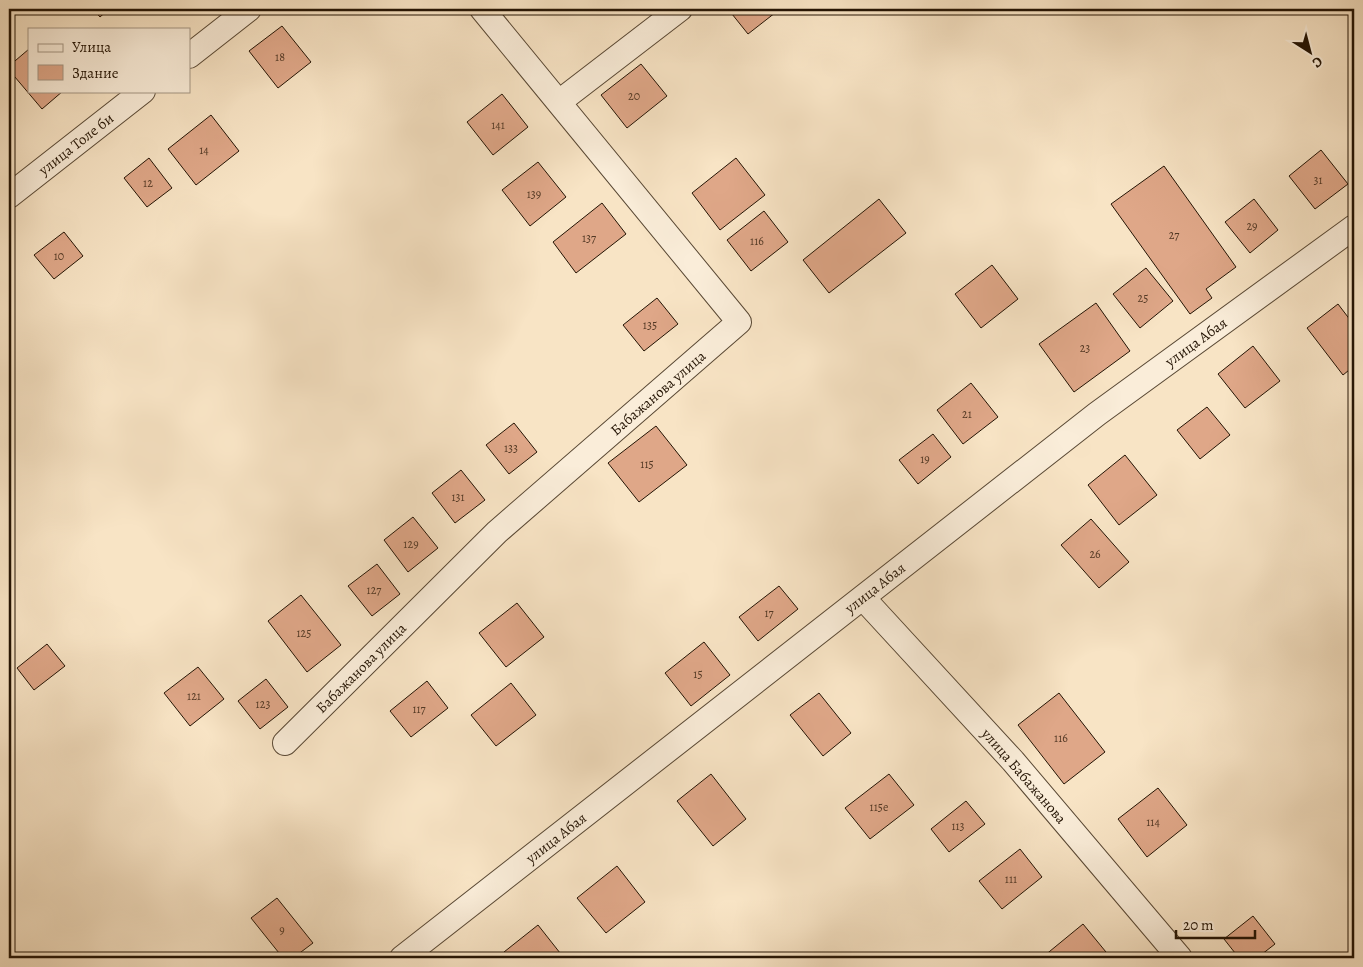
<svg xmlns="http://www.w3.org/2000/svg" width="1363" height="967" font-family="Alegreya,serif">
  <rect width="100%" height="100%" fill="#f8e4c5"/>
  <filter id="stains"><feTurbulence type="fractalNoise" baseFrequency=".004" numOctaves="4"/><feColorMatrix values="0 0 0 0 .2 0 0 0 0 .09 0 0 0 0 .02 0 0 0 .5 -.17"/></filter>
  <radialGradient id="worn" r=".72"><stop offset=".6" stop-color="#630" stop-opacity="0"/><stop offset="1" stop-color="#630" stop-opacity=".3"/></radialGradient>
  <g fill="#dfa788" stroke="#241404">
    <polygon points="93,9 109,9 100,17"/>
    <polygon points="728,9 780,9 748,34"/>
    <polygon points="282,26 311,62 278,88 249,51"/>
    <polygon points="29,49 29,91 63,91 42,109 9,70 9,66"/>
    <polygon points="641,64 667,96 627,128 601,95"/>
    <polygon points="502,94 528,127 493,155 467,122"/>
    <polygon points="211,115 239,151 196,185 168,149"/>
    <polygon points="1321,150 1348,184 1315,209 1289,176"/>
    <polygon points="149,158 172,188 147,207 124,178"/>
    <polygon points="736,158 765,195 720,230 692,193"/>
    <polygon points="538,162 566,197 530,226 502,190"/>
    <polygon points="1164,166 1236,267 1206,289 1212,298 1190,314 1111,204"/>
    <polygon points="879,199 906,233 829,293 803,260"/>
    <polygon points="1254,199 1278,230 1250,253 1225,222"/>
    <polygon points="602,203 626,234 576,273 553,242"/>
    <polygon points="764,211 788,242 751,271 727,240"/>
    <polygon points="64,232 83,256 54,279 34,255"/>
    <polygon points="992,265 1018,299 981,328 955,294"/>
    <polygon points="1146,268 1173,301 1140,328 1113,294"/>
    <polygon points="657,298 678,324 644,351 623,325"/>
    <polygon points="1096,303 1130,351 1074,392 1039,344"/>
    <polygon points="1338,304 1354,325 1354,366 1343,375 1307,328"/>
    <polygon points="1253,346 1280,381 1245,408 1218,374"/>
    <polygon points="971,383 998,417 963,444 937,410"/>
    <polygon points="1207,407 1230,435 1200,459 1177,430"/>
    <polygon points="514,423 537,452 509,474 486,445"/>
    <polygon points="656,426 687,465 639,502 608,463"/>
    <polygon points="933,434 951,457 918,484 899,460"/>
    <polygon points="1125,455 1157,495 1119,525 1088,485"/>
    <polygon points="461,470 485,500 455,523 432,493"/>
    <polygon points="413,517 438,548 408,572 384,540"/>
    <polygon points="1091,519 1129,562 1099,588 1061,545"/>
    <polygon points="377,564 400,594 372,616 348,586"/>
    <polygon points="779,586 798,609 758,641 739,617"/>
    <polygon points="301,595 341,645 307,672 268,621"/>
    <polygon points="517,603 544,637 506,667 479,633"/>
    <polygon points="704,642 730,675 691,706 665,673"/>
    <polygon points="47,644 65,666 34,690 17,668"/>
    <polygon points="198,667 224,699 190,726 164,693"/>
    <polygon points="266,679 288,707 260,729 238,701"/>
    <polygon points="427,681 448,708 411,737 390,711"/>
    <polygon points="511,683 536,715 496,746 471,715"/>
    <polygon points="819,693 851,733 823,756 790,715"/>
    <polygon points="1059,693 1105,752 1064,784 1018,725"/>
    <polygon points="711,774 746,819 713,846 677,801"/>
    <polygon points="889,774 914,805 870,839 845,808"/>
    <polygon points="1158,788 1187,825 1147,857 1118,819"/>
    <polygon points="966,801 985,824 949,852 931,829"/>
    <polygon points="1020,849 1042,877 1002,909 979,881"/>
    <polygon points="617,866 645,902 606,933 577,898"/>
    <polygon points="277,898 313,943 293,958 283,958 251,918"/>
    <polygon points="1253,916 1275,944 1257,958 1239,958 1224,939"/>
    <polygon points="1083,924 1106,952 1099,958 1046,958 1044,956"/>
    <polygon points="538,925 564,958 509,958 504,952"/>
  </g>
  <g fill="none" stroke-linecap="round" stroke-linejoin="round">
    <g stroke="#594834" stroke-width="26">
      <g id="minor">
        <polyline points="189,56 249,9"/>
        <polyline points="559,102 680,9"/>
        <polyline points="9,196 143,91"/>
        <polyline points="863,598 1013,761 1180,958"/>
        <polyline points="285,743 497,532 739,322 482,9"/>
        <polyline points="402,958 1097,414 1354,227"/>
      </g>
    </g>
    <use href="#minor" stroke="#faedd9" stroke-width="24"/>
  </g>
  <g text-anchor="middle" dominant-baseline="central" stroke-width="4" stroke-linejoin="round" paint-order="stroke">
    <g font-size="12" fill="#533925">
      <text x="280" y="57">18</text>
      <text x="634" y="96">20</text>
      <text x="498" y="125">141</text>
      <text x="204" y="150">14</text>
      <text x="1318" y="180">31</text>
      <text x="148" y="183">12</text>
      <text x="534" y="194">139</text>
      <text x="1252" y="226">29</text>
      <text x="1174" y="235">27</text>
      <text x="589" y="238">137</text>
      <text x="757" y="241">116</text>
      <text x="59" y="256">10</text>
      <text x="1143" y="298">25</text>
      <text x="650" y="325">135</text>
      <text x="1085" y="348">23</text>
      <text x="967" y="414">21</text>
      <text x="511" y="448">133</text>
      <text x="925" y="459">19</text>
      <text x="647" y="464">115</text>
      <text x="458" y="497">131</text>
      <text x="411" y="544">129</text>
      <text x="1095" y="554">26</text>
      <text x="374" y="590">127</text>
      <text x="769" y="613">17</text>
      <text x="304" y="633">125</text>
      <text x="698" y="674">15</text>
      <text x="194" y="696">121</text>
      <text x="263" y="704">123</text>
      <text x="419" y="709">117</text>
      <text x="1061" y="738">116</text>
      <text x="879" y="807">115е</text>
      <text x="1153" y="822">114</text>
      <text x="958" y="826">113</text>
      <text x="1011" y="879">111</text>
      <text x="282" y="930">9</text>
    </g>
    <g font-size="15" fill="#241404" stroke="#faedd9">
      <text transform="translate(76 144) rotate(-38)">улица Толе би</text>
      <text transform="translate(1196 342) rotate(-36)">улица Абая</text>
      <text transform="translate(658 393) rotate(-41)">Бабажанова улица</text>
      <text transform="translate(875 588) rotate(-38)">улица Абая</text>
      <text transform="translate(361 668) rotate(-45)">Бабажанова улица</text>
      <text transform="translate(1024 776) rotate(49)">улица Бабажанова</text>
      <text transform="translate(556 838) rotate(-38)">улица Абая</text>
    </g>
  </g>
  <rect width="1363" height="967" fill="none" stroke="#f8e4c5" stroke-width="30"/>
  <rect x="10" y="10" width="1343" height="947" fill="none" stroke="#241404" stroke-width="2.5"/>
  <rect x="15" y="15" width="1333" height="937" fill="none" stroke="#241404"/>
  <rect x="28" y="28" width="162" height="65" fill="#faedd9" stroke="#a49684"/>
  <rect x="38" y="44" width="25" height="8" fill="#faedd9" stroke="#a49684"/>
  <text x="72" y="52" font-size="15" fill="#241404">Улица</text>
  <rect x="38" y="65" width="25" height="15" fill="#dfa788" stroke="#a49684"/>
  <text x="72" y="78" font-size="15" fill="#241404">Здание</text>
  <g transform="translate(1310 52) rotate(144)" stroke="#faedd9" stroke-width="4" paint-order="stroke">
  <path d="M0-4L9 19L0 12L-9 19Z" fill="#241404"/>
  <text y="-8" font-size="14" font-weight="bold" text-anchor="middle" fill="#241404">С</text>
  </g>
  <path d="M1176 930v8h79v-8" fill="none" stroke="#241404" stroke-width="2.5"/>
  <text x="1183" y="930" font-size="15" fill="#241404" stroke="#faedd9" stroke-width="4" paint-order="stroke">20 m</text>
  <rect width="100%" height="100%" filter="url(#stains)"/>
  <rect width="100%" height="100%" fill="url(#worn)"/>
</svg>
